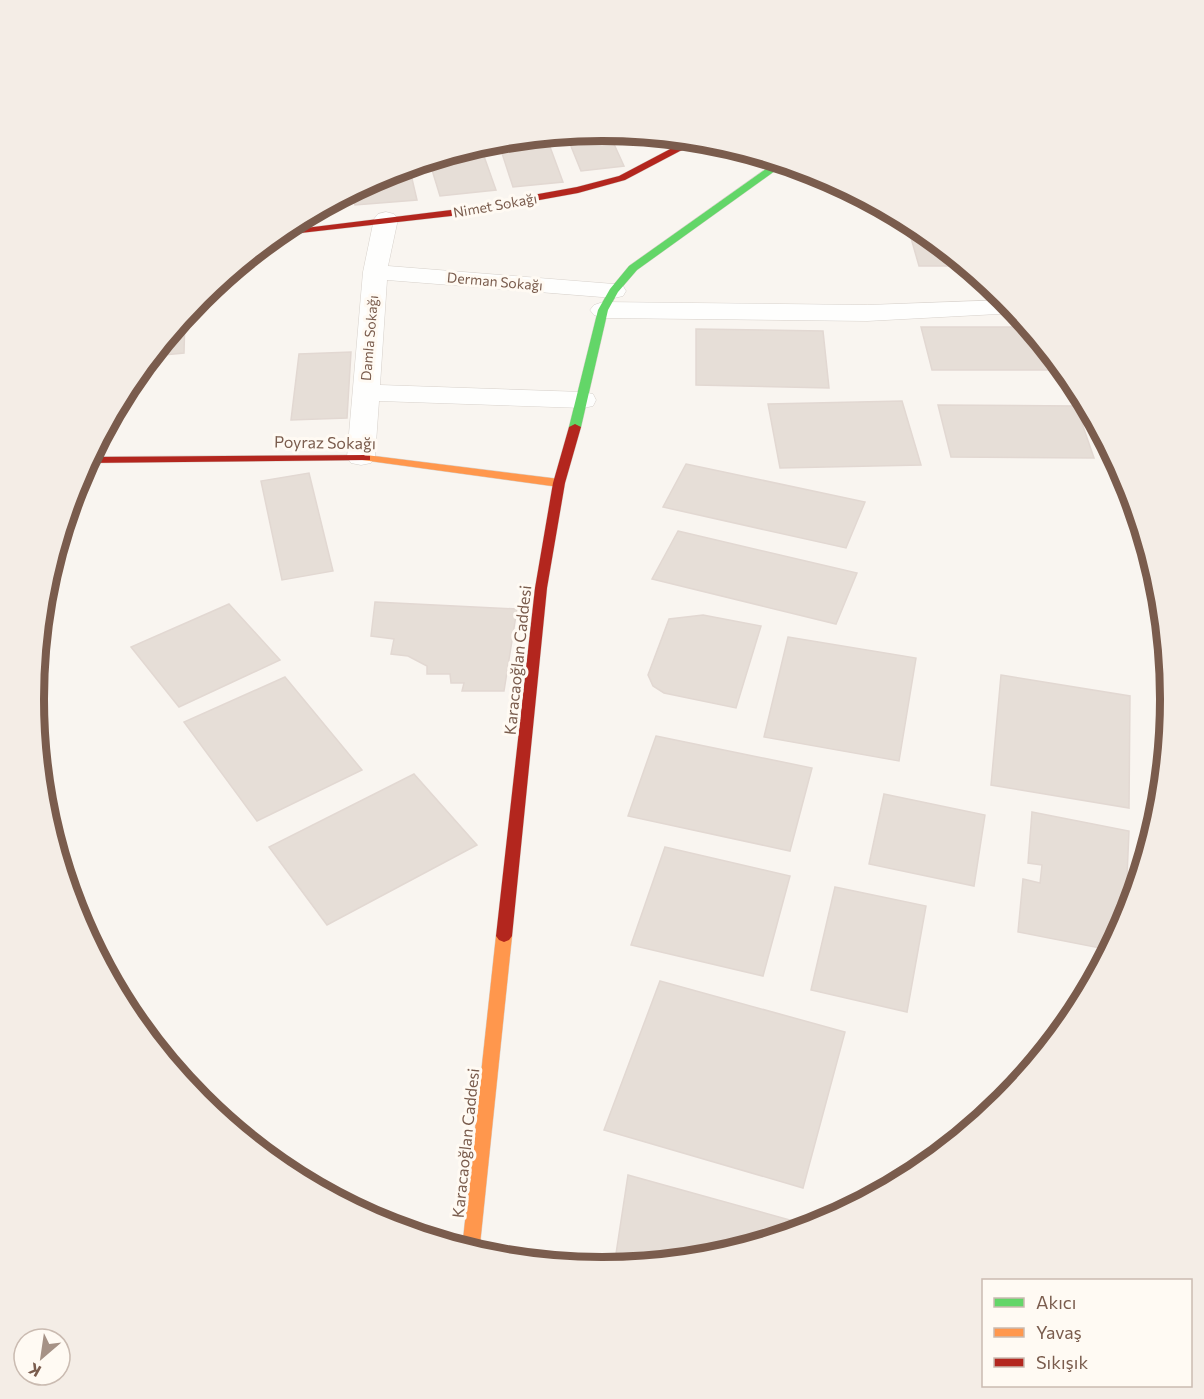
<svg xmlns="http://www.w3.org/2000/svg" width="1204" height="1399" font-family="Commissioner,sans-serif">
  <rect width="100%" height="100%" fill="#f9f5f0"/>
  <g fill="#e6ded7" stroke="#e2d8d2" stroke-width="1.5">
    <polygon points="602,131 608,131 624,166 581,171 566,134"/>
    <polygon points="546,136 563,182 513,187 498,141"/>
    <polygon points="480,145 496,190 440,196 429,160"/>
    <polygon points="409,166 417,200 355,205 353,191 385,174"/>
    <polygon points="909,231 924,231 967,266 919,266"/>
    <polygon points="185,315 184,353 152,356"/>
    <polygon points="921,327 1029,327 1063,370 932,370"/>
    <polygon points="696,329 823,331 829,388 696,385"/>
    <polygon points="351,352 347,418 291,420 299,354"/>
    <polygon points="902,401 921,465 780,468 768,404"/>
    <polygon points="938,405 1076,406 1094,458 951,457"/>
    <polygon points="686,464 865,502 846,548 663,507"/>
    <polygon points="309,473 333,571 282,580 261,481"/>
    <polygon points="678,531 857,573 836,624 652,579"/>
    <polygon points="375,602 517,609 504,691 462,691 464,683 451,683 450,674 427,674 427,666 408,656 391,654 394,639 371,636"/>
    <polygon points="229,604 280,660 179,707 131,647"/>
    <polygon points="703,615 761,626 736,708 664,693 653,686 648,675 669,619"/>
    <polygon points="788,637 916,658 899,761 764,737"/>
    <polygon points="1001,675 1130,696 1129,808 991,785"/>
    <polygon points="285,677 362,770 257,821 184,722"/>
    <polygon points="656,736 812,768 790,851 628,816"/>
    <polygon points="414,774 477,845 327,925 269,847"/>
    <polygon points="884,794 985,815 974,886 869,864"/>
    <polygon points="1032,812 1129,831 1125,921 1110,950 1018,932 1023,879 1040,883 1042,865 1028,863"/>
    <polygon points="665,847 790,876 763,976 631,945"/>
    <polygon points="835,887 926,906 907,1012 811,990"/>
    <polygon points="660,981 845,1032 803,1188 604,1130"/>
    <polygon points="628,1175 815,1227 713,1258 614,1267"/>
  </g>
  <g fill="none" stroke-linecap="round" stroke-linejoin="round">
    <g stroke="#d7d1cb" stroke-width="1">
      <g id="street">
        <polygon points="386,212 394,214 398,219 388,266 614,284 623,286 626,291 623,296 614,298 387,280 380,385 583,392 593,394 596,400 593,406 583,408 379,401 375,457 371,463 361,465 351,463 347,457 363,272 374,219 378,214"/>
        <polygon points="1006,300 1017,313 867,321 603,318 594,315 590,310 594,305 603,302 867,305"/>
      </g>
    </g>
    <g stroke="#d9d2cb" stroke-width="1">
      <polygon id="fast" points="777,161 786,163 637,270 618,292 608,310 581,427 575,430 571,429 569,427 598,310 610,289 629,266"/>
    </g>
    <g stroke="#d9d2cb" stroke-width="1">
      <g id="slow">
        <polygon points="366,455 559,479 565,483 559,487 362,460 362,456"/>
        <polygon points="504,930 509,932 512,936 479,1254 462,1249 496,936 499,932"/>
      </g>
    </g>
    <g stroke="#d9d2cb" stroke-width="1">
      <g id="jam">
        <polygon points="699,140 710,141 680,151 625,180 578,193 451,216 274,236 281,231 451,210 577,187 619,176 674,147"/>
        <polygon points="575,424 581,427 565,483 547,588 512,936 509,940 504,942 499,940 496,936 535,588 553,483 569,427"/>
        <polygon points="366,455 370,456 370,460 86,463 90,457"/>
      </g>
    </g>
    <use href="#street" fill="#fefefd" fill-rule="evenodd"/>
    <use href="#fast" fill="#63d668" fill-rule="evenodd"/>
    <use href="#slow" fill="#ff974d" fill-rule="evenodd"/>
    <use href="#jam" fill="#b3261e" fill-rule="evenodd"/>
  </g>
  <g text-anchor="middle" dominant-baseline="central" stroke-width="6" stroke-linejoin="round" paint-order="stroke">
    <g font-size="14" fill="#7a5c4d" stroke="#fffaf3">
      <text transform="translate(495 205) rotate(-10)">Nimet Sokağı</text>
      <text transform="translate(495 281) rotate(5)">Derman Sokağı</text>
      <text transform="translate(369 338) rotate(-85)">Damla Sokağı</text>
    </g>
    <g font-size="16" fill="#7a5c4d" stroke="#fffaf3">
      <text transform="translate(325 442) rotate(1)">Poyraz Sokağı</text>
      <text transform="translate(517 660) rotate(-84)">Karacaoğlan Caddesi</text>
      <text transform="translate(465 1143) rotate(-84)">Karacaoğlan Caddesi</text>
    </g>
  </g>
  <path d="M0 0H1204V1399H0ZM44 699a558 558 0 1 1 1116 0a558 558 0 1 1-1116 0Z" fill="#f4ede6" fill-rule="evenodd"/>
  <path fill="none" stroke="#7a5c4d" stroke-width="8" d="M44 699a558 558 0 1 1 1116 0a558 558 0 1 1-1116 0Z"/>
  <rect x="982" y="1279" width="210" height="108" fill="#fffaf3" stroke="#cabbb1" stroke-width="1.5"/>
  <rect x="994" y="1298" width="30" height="9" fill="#63d668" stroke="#cabbb1" stroke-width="1.5"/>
  <text x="1036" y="1309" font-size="18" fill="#7a5c4d">Akıcı</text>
  <rect x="994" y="1328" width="30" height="9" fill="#ff974d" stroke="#cabbb1" stroke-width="1.5"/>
  <text x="1036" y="1339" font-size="18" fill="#7a5c4d">Yavaş</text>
  <rect x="994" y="1358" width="30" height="9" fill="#b3261e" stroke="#cabbb1" stroke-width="1.5"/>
  <text x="1036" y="1369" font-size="18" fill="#7a5c4d">Sıkışık</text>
  <g transform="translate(42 1357) rotate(209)"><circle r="28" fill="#fffaf3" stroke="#cabbb1" stroke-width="1.5"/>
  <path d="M0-4.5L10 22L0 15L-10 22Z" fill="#a69286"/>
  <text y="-9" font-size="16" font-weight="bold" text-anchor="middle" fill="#7a5c4d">K</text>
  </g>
</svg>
